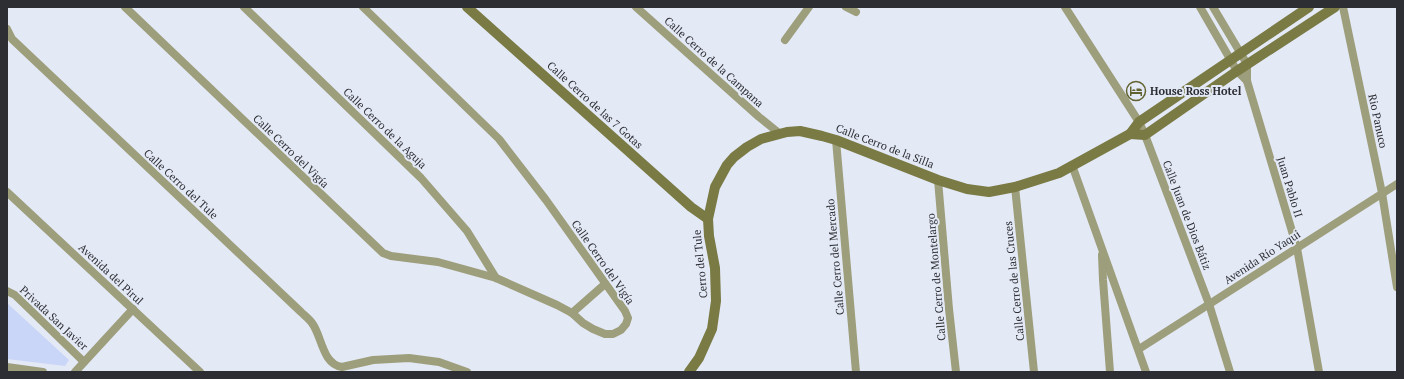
<svg xmlns="http://www.w3.org/2000/svg" width="1404" height="379" font-family="'PT Serif',serif">
  <rect width="100%" height="100%" fill="#e4e9f6"/>
  <polygon fill="#cad6f8" points="7,303 69,360 65,366 7,359"/>
  <g fill="none" stroke-linecap="round" stroke-linejoin="round">
    <g stroke="#9d9e7b" stroke-width="8">
      <polyline points="125,7 383,253 391,256 438,262 496,278 557,305 572,313 583,323 593,329 605,334 613,334 621,330 626,324 628,318 625,311 546,200 499,139 363,7"/>
      <polyline points="244,7 421,178 467,231 496,278"/>
      <polyline points="636,7 759,117 779,133"/>
      <polyline points="846,7 856,12"/>
      <polyline points="1065,7 1139,122 1145,135 1209,304 1230,372"/>
      <polyline points="1200,7 1237,71 1247,81"/>
      <polyline points="1213,7 1247,64 1247,81 1297,248 1319,372"/>
      <polyline points="1343,7 1382,193 1397,287"/>
      <path d="M7 29 12 39 301 312C304 315 309 319 312 323 322 336 322 364 342 367L373 360 409 358 439 362 467 372"/>
      <polyline points="785,40 809,7"/>
      <polyline points="836,140 856,372"/>
      <polyline points="1072,165 1146,372"/>
      <polyline points="938,180 949,309 956,372"/>
      <polyline points="1015,187 1034,372"/>
      <polyline points="7,192 200,372"/>
      <polyline points="1102,255 1103,280 1110,372"/>
      <polyline points="7,291 15,295 84,362"/>
      <polyline points="572,313 605,284"/>
      <polyline points="1139,349 1397,184"/>
      <polyline points="7,367 43,372"/>
      <polyline points="75,372 133,309"/>
    </g>
    <g stroke="#797a44" stroke-width="10">
      <polyline points="467,7 691,207 708,219"/>
      <polyline points="1130,134 1145,135 1237,71 1335,7"/>
      <polyline points="689,372 699,358 712,329 716,301 715,268 709,236 708,219 715,187 727,165 734,157 747,147 761,139 787,132 800,131 822,136 836,140 938,180 967,189 989,192 1015,187 1059,173 1130,134 1139,122 1309,7"/>
    </g>
  </g>
  <defs>
    <g id="hotel-ring" transform="scale(1)"><circle r="9.5" fill="#e4e9f6" stroke="#61622f" stroke-width="1.5"/><path d="M-6-4.5h1.5V1H6V5H4.5V3h-9V5H-6ZM-4 0a1.8 1.8 0 1 1 3.6 0ZM.5 0V-2.5h3Q6-2.5 6 0Z" fill="#61622f"/></g>
  </defs>
  <g fill-rule="evenodd">
    <use href="#hotel-ring" x="1136" y="91"/>
  </g>
  <g text-anchor="middle" dominant-baseline="central" stroke-width="4" stroke-linejoin="round" paint-order="stroke">
    <g font-size="11" fill="#2c2e33" stroke="#e4e9f6">
      <text transform="translate(714 62) rotate(42)">Calle Cerro de la Campana</text>
      <text transform="translate(595 105) rotate(42)">Calle Cerro de las 7 Gotas</text>
      <text transform="translate(1378 121) rotate(78)">Rio Panuco</text>
      <text transform="translate(385 128) rotate(44)">Calle Cerro de la Aguja</text>
      <text transform="translate(885 146) rotate(21)">Calle Cerro de la Silla</text>
      <text transform="translate(291 151) rotate(44)">Calle Cerro del Vigía</text>
      <text transform="translate(181 184) rotate(43)">Calle Cerro del Tule</text>
      <text transform="translate(1290 187) rotate(73)">Juan Pablo II</text>
      <text transform="translate(1187 215) rotate(69)">Calle Juan de Dios Bátiz</text>
      <text transform="translate(835 257) rotate(-95)">Calle Cerro del Mercado</text>
      <text transform="translate(1262 257) rotate(-33)">Avenida Río Yaqui</text>
      <text transform="translate(603 262) rotate(55)">Calle Cerro del Vigía</text>
      <text transform="translate(700 264) rotate(-96)">Cerro del Tule</text>
      <text transform="translate(111 274) rotate(43)">Avenida del Pirul</text>
      <text transform="translate(936 277) rotate(-95)">Calle Cerro de Montelargo</text>
      <text transform="translate(1014 281) rotate(-96)">Calle Cerro de las Cruces</text>
      <text transform="translate(54 318) rotate(43)">Privada San Javier</text>
    </g>
    <g font-size="11" font-weight="bold" fill="#2c2e33" stroke="#e4e9f6" text-anchor="start">
      <text x="1150" y="91">House Ross Hotel</text>
    </g>
  </g>
  <rect width="1404" height="379" fill="none" stroke="#2c2e33" stroke-width="16"/>
</svg>
